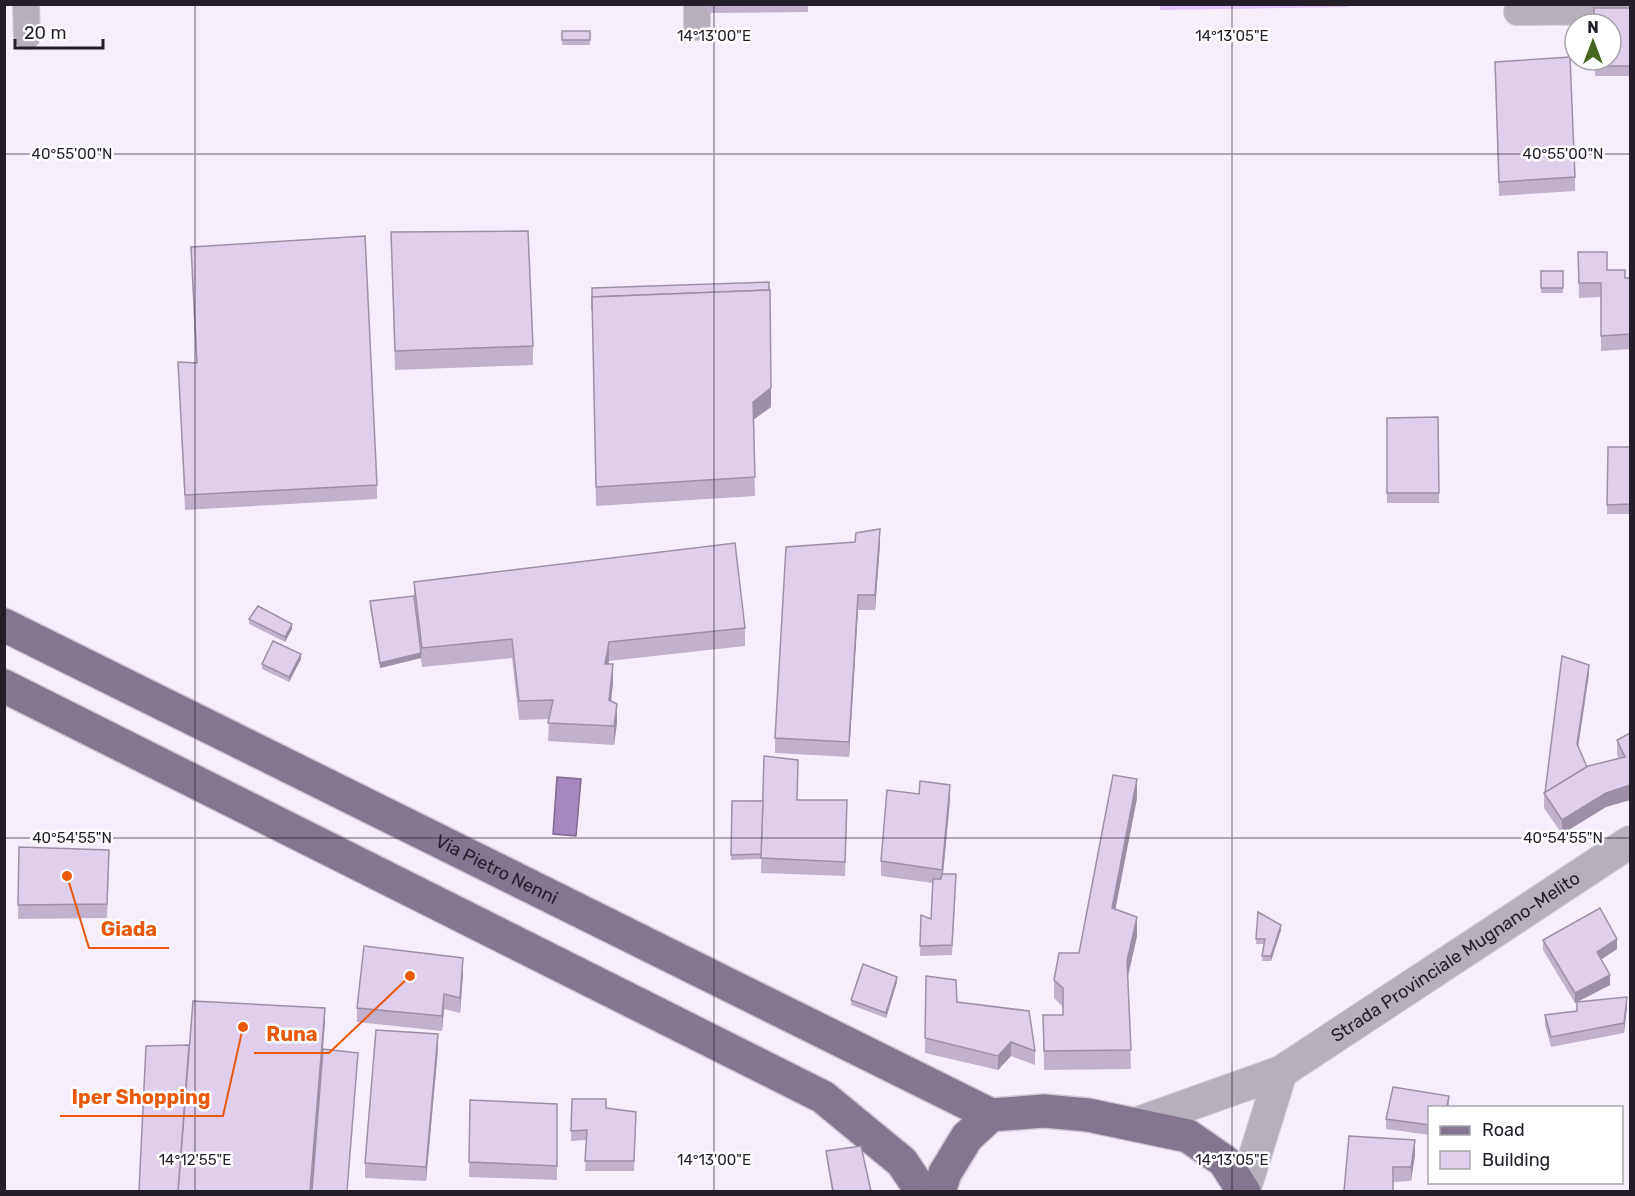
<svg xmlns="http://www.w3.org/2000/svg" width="1635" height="1196" font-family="Rubik,sans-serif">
  <rect width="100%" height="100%" fill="#f6effb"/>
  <polygon fill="#e3c3fb" points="1347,4 1347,7 1160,10 1160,5"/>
  <polygon fill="#a788be" stroke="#806891" stroke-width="1.5" points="557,777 581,779 576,836 553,834"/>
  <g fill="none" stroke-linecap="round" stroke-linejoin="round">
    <g stroke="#d0c9d5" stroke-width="28">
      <g id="minor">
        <polyline points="26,4 27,36"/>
        <polyline points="697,4 697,27"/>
        <polyline points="1517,12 1630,11"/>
      </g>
    </g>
    <g stroke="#d0c9d5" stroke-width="34">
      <g id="tertiary">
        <path id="s1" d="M1135 1124 1281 1072 1630 842"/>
        <polyline points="1244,1191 1281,1072"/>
      </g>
    </g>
    <g stroke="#d0c9d5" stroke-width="36">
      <g id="primary">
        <path id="s2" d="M4 625 991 1115"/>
        <polyline points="4,686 823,1097 902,1162 922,1192"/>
        <polyline points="939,1192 945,1173 967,1137 991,1115 1044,1111 1088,1115 1188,1136 1224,1161 1244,1192"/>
      </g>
    </g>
    <use href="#minor" stroke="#b6afbc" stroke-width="26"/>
    <use href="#tertiary" stroke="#b6afbc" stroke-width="32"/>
    <use href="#primary" stroke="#84768e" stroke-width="33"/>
  </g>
  <g fill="#c1b1cc">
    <polygon points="707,4 808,4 808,12 707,13"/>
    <polygon points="1630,8 1630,76 1595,76 1595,60"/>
    <rect x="562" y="31" width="28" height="14"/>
    <polygon points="1495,62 1575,177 1575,191 1499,196"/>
    <polygon points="391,232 533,346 533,365 395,370"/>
    <polygon points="191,247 377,485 377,499 185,510 178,362 196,363"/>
    <polygon points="1578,252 1607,270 1625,278 1630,278 1630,349 1601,351 1601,297 1579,298"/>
    <rect x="1541" y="271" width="22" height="22"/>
    <polygon points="592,288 771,407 753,420 755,496 596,506"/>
    <polygon points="1438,417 1439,503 1387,503 1387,418"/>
    <polygon points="1608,447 1630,447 1630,514 1607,514"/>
    <polygon points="880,544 875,610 858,610 849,757 775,753 775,738"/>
    <polygon points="414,582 745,628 745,646 609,661 608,664 613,683 611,701 617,723 614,745 548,741 549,719 519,720 512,658 422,667 421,658 380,668 370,606 370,601 414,596"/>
    <polygon points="249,619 292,629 285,642 249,624"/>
    <polygon points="301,659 289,682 262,669 262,664"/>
    <polygon points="1589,674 1578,747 1587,767 1619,759 1617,754 1617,740 1630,733 1630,800 1606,807 1562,834 1544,808 1544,793"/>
    <polygon points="1137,798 1115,909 1137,936 1128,977 1131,1069 1044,1070 1043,1015 1063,1015 1063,1007 1054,998 1054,980 1079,953"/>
    <polygon points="797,800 847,814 845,876 761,873 762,831 761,859 731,860 732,801"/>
    <polygon points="950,800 943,874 956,884 952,955 920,956 921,915 931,919 933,883 881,876 881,861"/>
    <polygon points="19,847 109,865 107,918 18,919"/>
    <polygon points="1258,912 1281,930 1271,961 1262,961 1264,944 1256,944"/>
    <polygon points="1543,940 1617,949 1601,960 1610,985 1575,1003 1543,950"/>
    <polygon points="463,973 460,1013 444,1009 442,1031 357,1022 357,1008"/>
    <polygon points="926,976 957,1002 1035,1051 1035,1065 1011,1056 998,1070 925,1053"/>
    <polygon points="897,982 886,1018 851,1005 851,1000"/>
    <polygon points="1627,1007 1624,1033 1551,1047 1545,1025 1545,1015"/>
    <polygon points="438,1049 426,1181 365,1178 365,1163"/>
    <polygon points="1393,1087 1449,1096 1449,1107 1430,1107 1430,1135 1386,1129 1386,1119"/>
    <polygon points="572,1099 606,1108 636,1112 634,1171 585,1171 587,1140 571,1141"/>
    <polygon points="470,1100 557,1104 557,1180 469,1177"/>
    <polygon points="826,1151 871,1191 832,1191 826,1156"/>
    <polygon points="1415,1155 1411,1181 1393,1182 1344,1191"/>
  </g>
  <g fill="#9d90a6">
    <polygon points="771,388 771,407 753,420 753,402"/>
    <polygon points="880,529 880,544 875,610 875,595"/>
    <polygon points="858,595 858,610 849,757 849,742"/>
    <polygon points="292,624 292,629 285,642 285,637"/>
    <polygon points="609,642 609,661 605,683 605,664"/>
    <polygon points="421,653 421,658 380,668 380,663"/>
    <polygon points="301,654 301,659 289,682 289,677"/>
    <polygon points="613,664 613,683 609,719 609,700"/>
    <polygon points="1589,665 1589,674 1577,754 1577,744"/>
    <polygon points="617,704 617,723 614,745 614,726"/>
    <polygon points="1137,779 1137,798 1112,927 1112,908"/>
    <polygon points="950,785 950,800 942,884 942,870"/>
    <polygon points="1630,785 1630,800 1606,807 1562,834 1562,820 1606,793"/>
    <polygon points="1137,917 1137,936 1127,980 1127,961"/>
    <polygon points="1281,925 1281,930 1271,961 1271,956"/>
    <polygon points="1617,939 1617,949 1597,962 1597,952"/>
    <polygon points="463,958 463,973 460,1013 460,998"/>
    <polygon points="1610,975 1610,985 1575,1003 1575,993"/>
    <polygon points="897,977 897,982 886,1018 886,1013"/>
    <polygon points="444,994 444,1009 442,1031 442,1016"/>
    <polygon points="1627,997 1627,1007 1624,1033 1624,1023"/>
    <polygon points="325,1008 325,1023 312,1191 310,1191"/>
    <polygon points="438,1034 438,1049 426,1181 426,1167"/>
    <polygon points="1011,1042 1011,1056 998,1070 998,1056"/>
    <polygon points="1415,1140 1415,1155 1411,1181 1411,1167"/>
  </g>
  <g fill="#e0ceed" stroke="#9d90a6" stroke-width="1.5">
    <polygon points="1594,8 1630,8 1630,66 1595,66 1595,60 1611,60 1611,24 1594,24"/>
    <rect x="562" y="31" width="28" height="9"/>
    <polygon points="1570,57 1575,177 1499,182 1495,62"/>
    <polygon points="528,231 533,346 395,351 391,232"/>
    <polygon points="365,236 377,485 185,495 178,362 197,363 191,247"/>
    <polygon points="1578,252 1607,252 1607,270 1625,270 1625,278 1630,278 1630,334 1601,336 1601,283 1579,283"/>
    <rect x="1541" y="271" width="22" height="17"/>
    <polygon points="769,282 769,290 592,297 592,311 592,288"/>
    <polygon points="770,290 771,388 753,402 755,477 596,487 592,297"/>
    <polygon points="1438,417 1439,493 1387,493 1387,418"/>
    <polygon points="1608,447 1630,447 1630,504 1607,505"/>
    <polygon points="880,529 875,595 858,595 849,742 775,738 786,547 855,542 856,533"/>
    <polygon points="735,543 745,628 609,642 605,664 613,664 609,700 617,704 614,726 548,723 553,700 519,701 512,639 422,648 414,582"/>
    <polygon points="414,596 421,653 380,663 370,601"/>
    <polygon points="258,606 292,624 285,637 249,619"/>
    <polygon points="273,641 301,654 289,677 262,664"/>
    <polygon points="1562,656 1589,665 1577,744 1587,767 1545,793"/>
    <polygon points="1630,733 1630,785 1606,793 1562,820 1544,793 1588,766 1625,757 1617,740"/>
    <polygon points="764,756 798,760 797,800 847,800 845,862 761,858"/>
    <polygon points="1113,775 1137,779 1112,908 1137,917 1127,961 1131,1050 1044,1051 1043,1015 1063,1015 1063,988 1054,980 1059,953 1079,953"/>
    <polygon points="920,781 950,785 942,870 881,861 887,790 919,794"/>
    <polygon points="732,801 763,801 761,854 731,855"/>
    <polygon points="19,847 109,850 107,904 18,905"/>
    <polygon points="942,874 956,874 952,945 920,946 921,915 931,919 933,879 941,879"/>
    <polygon points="1600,908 1617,939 1597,952 1610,975 1575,993 1543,940"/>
    <polygon points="1258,912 1281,925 1271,956 1262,956 1265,939 1256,939"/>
    <polygon points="364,946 463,958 460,998 444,994 442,1016 357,1008"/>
    <polygon points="863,964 897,977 886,1013 851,1000"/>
    <polygon points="926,976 956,980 957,1002 1029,1011 1035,1051 1011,1042 998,1056 925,1038"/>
    <polygon points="1627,997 1624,1023 1551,1037 1545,1015 1577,1011 1577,1002"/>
    <polygon points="193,1001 325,1008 310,1191 178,1191"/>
    <polygon points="376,1030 438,1034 426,1167 365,1163"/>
    <polygon points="189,1045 178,1191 139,1191 146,1046"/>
    <polygon points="323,1049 358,1053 347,1191 312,1191"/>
    <polygon points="1393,1087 1449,1096 1447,1107 1430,1107 1430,1125 1386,1119"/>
    <polygon points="572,1099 606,1099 606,1108 636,1112 634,1161 585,1161 587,1130 571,1131"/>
    <polygon points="470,1100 557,1104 557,1166 469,1162"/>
    <polygon points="1349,1136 1415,1140 1411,1167 1393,1167 1393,1191 1344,1191"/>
    <polygon points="861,1146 871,1191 833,1191 826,1151"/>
  </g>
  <path fill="none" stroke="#241e29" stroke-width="1.5" stroke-opacity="0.45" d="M195 4V1192M714 4V1192M1232 4V1192M4 154H1630M4 838H1630"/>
  <g text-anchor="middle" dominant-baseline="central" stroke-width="5" stroke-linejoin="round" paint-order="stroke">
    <g font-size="18" fill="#241e29" stroke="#fff">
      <text stroke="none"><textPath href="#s2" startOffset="550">Via Pietro Nenni</textPath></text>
      <text stroke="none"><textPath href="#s1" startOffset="364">Strada Provinciale Mugnano-Melito</textPath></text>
    </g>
  </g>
  <g font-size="15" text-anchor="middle" fill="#241e29" stroke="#fff" stroke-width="5" stroke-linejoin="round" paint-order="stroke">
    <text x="714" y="41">14°13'00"E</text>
    <text x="1232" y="41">14°13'05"E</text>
    <text x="72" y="159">40°55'00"N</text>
    <text x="1563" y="159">40°55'00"N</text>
    <text x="72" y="843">40°54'55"N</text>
    <text x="1563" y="843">40°54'55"N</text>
    <text x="195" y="1165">14°12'55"E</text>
    <text x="714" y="1165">14°13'00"E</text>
    <text x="1232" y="1165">14°13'05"E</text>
  </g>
  <path fill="none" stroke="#e8590c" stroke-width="2" d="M67 876L89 948H169M410 976L329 1053H254M243 1027L223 1116H60"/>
  <g fill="#e8590c" stroke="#fff" stroke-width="2">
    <circle cx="67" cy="876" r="6"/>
    <circle cx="410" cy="976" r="6"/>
    <circle cx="243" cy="1027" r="6"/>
  </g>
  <g font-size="20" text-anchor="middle" font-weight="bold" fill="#e8590c" stroke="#fff" stroke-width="5" stroke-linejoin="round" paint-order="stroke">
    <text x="129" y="936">Giada</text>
    <text x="292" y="1041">Runa</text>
    <text x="141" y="1104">Iper Shopping</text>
  </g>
  <rect width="1635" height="1196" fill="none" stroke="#241e29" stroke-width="12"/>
  <rect x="1428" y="1106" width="195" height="78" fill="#ffffff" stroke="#a7a5a9" stroke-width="1.5"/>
  <rect x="1440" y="1126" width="30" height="9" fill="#84768e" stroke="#a7a5a9" stroke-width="1.5"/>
  <text x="1482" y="1136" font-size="18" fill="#241e29">Road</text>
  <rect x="1440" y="1151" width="30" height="18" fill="#e0ceed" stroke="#a7a5a9" stroke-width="1.5"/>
  <text x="1482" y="1166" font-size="18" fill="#241e29">Building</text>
  <g transform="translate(1593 42)"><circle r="28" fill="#ffffff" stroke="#a7a5a9" stroke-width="1.5"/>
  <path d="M0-4.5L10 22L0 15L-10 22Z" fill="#46671d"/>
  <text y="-9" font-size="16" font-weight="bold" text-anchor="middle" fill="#241e29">N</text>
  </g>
  <path d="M15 39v9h88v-9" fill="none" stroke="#241e29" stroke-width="3"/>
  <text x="24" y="39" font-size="18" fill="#241e29" stroke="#ffffff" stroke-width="4.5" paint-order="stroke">20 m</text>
</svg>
